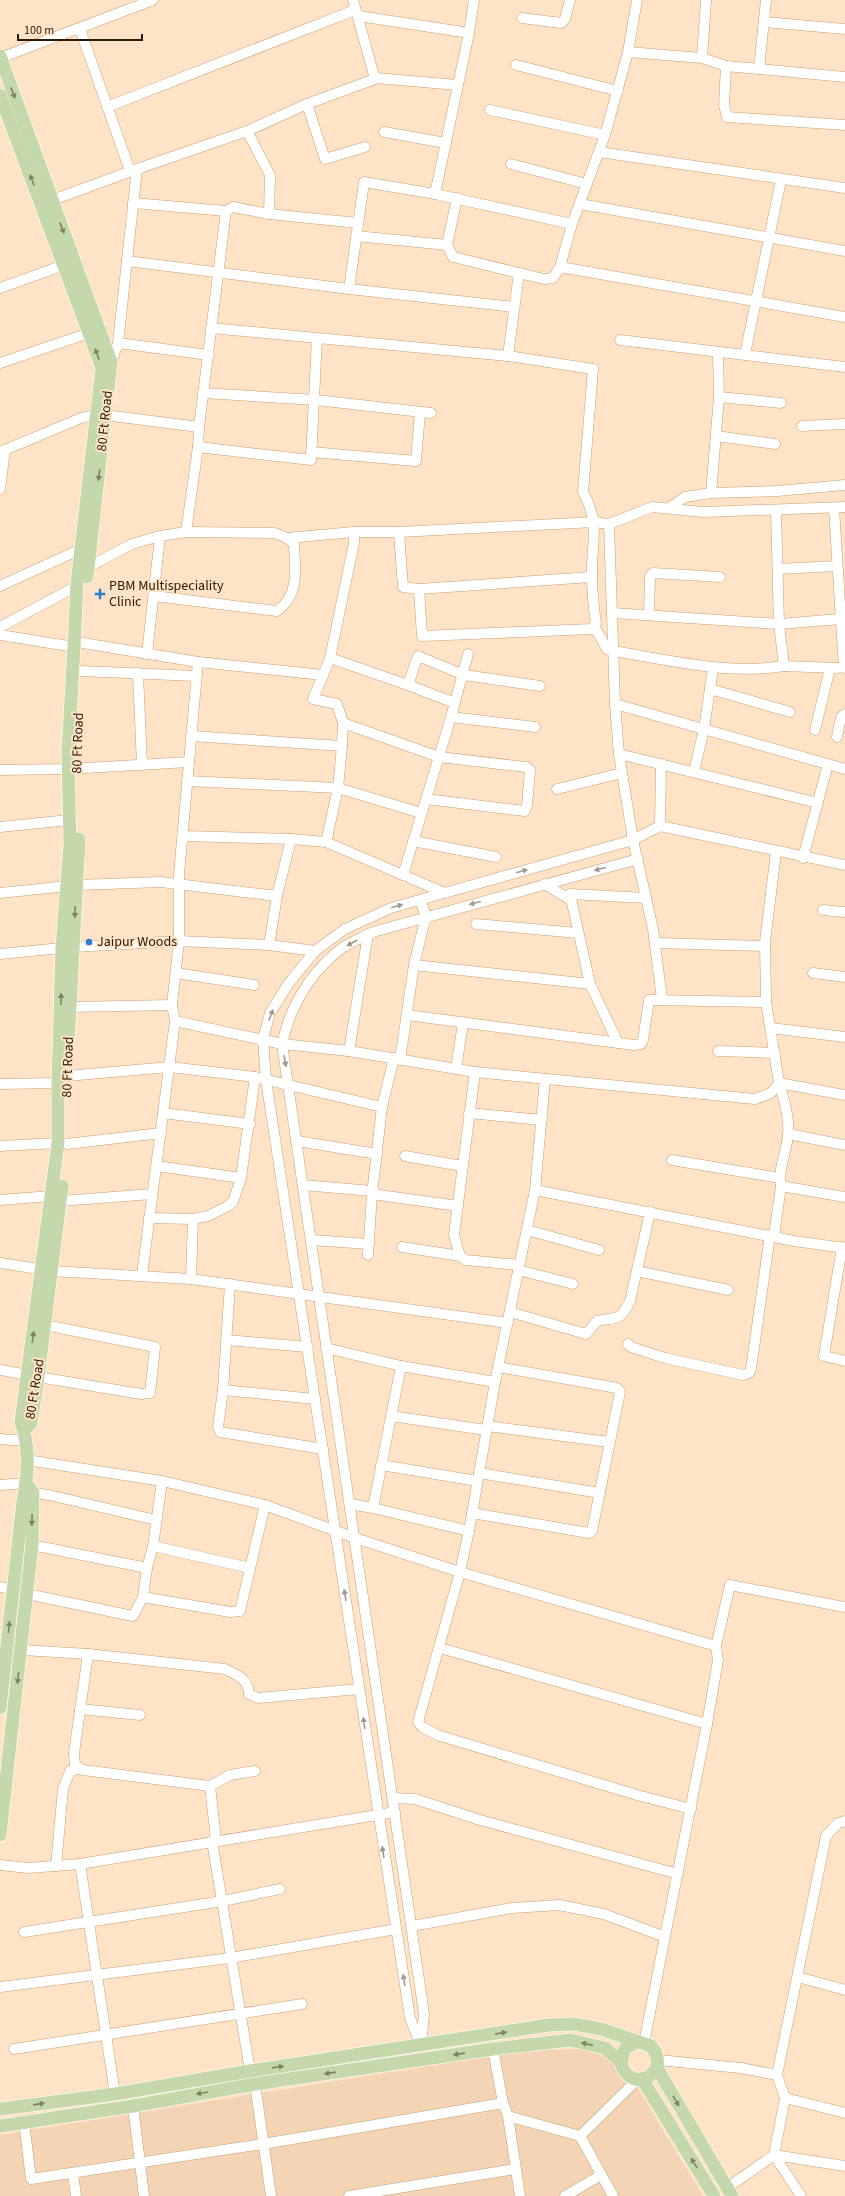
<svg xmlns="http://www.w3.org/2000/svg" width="845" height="2196" font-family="'Source Sans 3',sans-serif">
  <rect width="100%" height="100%" fill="#fee3c6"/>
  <polygon fill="#f3d5b5" points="582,2049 614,2059 638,2089 703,2196 0,2196 0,2135 522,2051"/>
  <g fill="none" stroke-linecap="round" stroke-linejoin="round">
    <g stroke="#ca9f70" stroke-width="11">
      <g id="minor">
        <polyline points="474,0 469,33 435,194 572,224"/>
        <polyline points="359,16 469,33"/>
        <polyline points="522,18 561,23 565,19 570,0"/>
        <polyline points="764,22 845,29"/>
        <polyline points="80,29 130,171"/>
        <polyline points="628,52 702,58 726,66 759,69 766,0"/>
        <polyline points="0,58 153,0"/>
        <polyline points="702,58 706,0"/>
        <polyline points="516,65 618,91"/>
        <polyline points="726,66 724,105 727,117 845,125"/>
        <polyline points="759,69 845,77"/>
        <polyline points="376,78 457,85"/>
        <polyline points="307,104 325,159 365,147"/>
        <polyline points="107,107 355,10"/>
        <polyline points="490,110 605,135"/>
        <polyline points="247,131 270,175 269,214"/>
        <polyline points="384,132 446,143"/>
        <polyline points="599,152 845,188"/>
        <polyline points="511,164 587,184"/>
        <polyline points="457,198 447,245 453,257 544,279 553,278 560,267 572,224 605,135 628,52 637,0"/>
        <polyline points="47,202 137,169 247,131 307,104 375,79 353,0"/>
        <polyline points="133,203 226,211"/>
        <polyline points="580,204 845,251"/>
        <polyline points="356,236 447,245"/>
        <polyline points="127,261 349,289 514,307"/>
        <polyline points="560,267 845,317"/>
        <polyline points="0,288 64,265"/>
        <polyline points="349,289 364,182 435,194"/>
        <path d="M211 328 508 356 593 369 583 492C601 524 591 544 592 577 592 593 594 609 596 624L592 629 422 636 419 589 403 587 399 532"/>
        <polyline points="620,340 845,367"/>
        <polyline points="118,343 209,355"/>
        <polyline points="718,352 719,397 711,493 777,491 845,485"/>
        <polyline points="745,354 781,180"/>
        <polyline points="508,356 519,273"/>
        <polyline points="111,362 118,343 137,169"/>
        <polyline points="0,363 89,333"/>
        <polyline points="203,393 316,400 431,413"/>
        <polyline points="719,397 781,403"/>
        <polyline points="802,426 845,424"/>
        <polyline points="716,436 775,444"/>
        <polyline points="198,447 311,460 317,338"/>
        <polyline points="0,452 81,418 97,414 199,427"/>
        <polyline points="311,452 416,461 420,412"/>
        <polyline points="0,489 5,450"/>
        <polyline points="669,508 685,497 711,493"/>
        <polyline points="834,508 844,668"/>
        <polyline points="609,524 615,704 619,754 633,840 653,929 662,999"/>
        <polyline points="186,532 198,447 199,427 226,211 233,207 269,214 358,223"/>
        <polyline points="287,538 354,532"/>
        <path d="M88 567 132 544 160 536 186 532 275 533 287 538 294 544C295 569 300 595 277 611L154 596"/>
        <polyline points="778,569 837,566"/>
        <polyline points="0,586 81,549"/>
        <polyline points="419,589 591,577"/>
        <polyline points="613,613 779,624 840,619"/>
        <polyline points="649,615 650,576 653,573 720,577"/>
        <path d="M594 626 607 649 613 651C670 660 727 675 784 666L779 624 776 510"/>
        <polyline points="0,627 77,586"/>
        <polyline points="0,635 74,647"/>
        <polyline points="83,643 198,662 323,675 330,658 354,543 354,532 399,532 595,522 609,524 652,507 703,512 845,507"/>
        <polyline points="147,654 160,536"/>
        <polyline points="330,658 408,685 455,703"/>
        <polyline points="784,666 837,668"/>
        <polyline points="81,671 196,676"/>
        <polyline points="138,673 142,765"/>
        <polyline points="323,675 313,699 337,704 343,723 342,746 338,788 326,842"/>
        <polyline points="408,685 418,656 464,675 540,686"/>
        <polyline points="710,689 790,712"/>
        <polyline points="615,704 845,769"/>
        <polyline points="451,717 535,727"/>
        <polyline points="343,723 439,757 526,767 530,770 527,805 525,811 426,799"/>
        <polyline points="815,730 830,668"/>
        <polyline points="191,736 342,746"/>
        <polyline points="837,737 841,717 845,714"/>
        <polyline points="619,754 818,803"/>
        <polyline points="0,770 68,769 189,762"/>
        <polyline points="694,772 704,729 713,668"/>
        <polyline points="187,781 338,788 421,813"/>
        <polyline points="557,789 622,773"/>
        <polyline points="660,826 661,764"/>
        <polyline points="0,827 69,820"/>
        <polyline points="183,836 291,839 326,842 445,893"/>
        <polyline points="413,841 496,857"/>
        <polyline points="803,858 828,764"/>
        <polyline points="403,875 451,717 468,654"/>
        <polyline points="544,884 571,900"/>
        <polyline points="0,893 77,885 161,882 277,896"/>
        <polyline points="823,910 845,912"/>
        <polyline points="476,924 578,933"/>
        <polyline points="655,943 765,946"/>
        <polyline points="269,945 277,896 291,839"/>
        <polyline points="74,947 179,941 269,945 315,951"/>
        <polyline points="0,954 62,948"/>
        <polyline points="414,965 590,984"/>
        <polyline points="176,973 254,985"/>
        <polyline points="813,973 845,977"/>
        <polyline points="70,1007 172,1005"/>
        <polyline points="407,1015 634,1045 641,1044 643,1040 649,1000 766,1002"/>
        <polyline points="175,1021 282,1044 349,1051 475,1072 755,1099 771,1093 779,1083 766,1002 765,942 776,852"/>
        <polyline points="771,1028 845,1037"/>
        <polyline points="618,1043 590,984 570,894 646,898"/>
        <polyline points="349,1051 368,934"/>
        <polyline points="718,1051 775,1053"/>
        <polyline points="400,1060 414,965 426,916 420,900"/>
        <polyline points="456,1069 463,1023"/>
        <polyline points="475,1072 454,1235 460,1256 466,1260 519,1265"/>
        <polyline points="545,1079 535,1190 495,1382 469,1531 460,1572 418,1722 422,1727 437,1735 637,1795 691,1809"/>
        <polyline points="0,1084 58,1083 66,1076 170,1067 255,1077"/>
        <polyline points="163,1113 250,1124"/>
        <polyline points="469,1113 542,1120"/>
        <polyline points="788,1134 845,1145"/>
        <polyline points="297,1141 377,1154"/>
        <polyline points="67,1144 161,1133"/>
        <polyline points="0,1146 58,1143"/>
        <polyline points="405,1156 462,1166"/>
        <polyline points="672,1160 780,1178"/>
        <polyline points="157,1166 241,1178"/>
        <polyline points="303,1185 372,1191"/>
        <polyline points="781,1186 845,1197"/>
        <polyline points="535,1190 794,1241 845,1248"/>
        <polyline points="372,1194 458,1206"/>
        <polyline points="0,1200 51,1196"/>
        <polyline points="60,1201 152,1194"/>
        <polyline points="149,1218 193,1219"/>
        <polyline points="527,1230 599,1250"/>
        <path d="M774 1236 781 1186C778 1169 786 1153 788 1136 790 1119 784 1100 779 1083L845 1095"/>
        <polyline points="311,1240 369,1244"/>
        <polyline points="402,1247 460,1256"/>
        <polyline points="842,1247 824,1356 845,1361"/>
        <polyline points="368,1255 372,1194 382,1107 394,1058"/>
        <polyline points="0,1263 52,1271 191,1279 508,1323"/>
        <polyline points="518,1270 573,1284"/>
        <polyline points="637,1271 728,1290"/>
        <polyline points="142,1275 175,1021 172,1005 179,941 179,874 198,662"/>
        <polyline points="191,1279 193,1219 208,1216 228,1206 233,1202 241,1178 255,1077 382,1107"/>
        <polyline points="230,1284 223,1390 218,1427 220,1432 323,1449"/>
        <path d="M510 1312 586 1334 597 1321C617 1317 620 1322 630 1301L650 1212"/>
        <polyline points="226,1340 308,1347"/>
        <polyline points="628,1344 631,1347 665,1358 743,1375 749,1373 751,1369 770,1235"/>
        <polyline points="326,1348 401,1366 495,1382"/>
        <polyline points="0,1370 28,1375"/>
        <polyline points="38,1377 141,1394 150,1393 155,1347 45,1325"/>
        <polyline points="223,1390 315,1399"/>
        <polyline points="391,1416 486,1430"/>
        <polyline points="487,1426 609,1442"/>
        <polyline points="0,1439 25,1441"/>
        <polyline points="27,1460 162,1481 265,1505 355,1538 460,1572 716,1646 718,1660 707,1724 644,2043"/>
        <polyline points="381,1465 477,1481"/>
        <polyline points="479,1473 600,1493"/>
        <polyline points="0,1485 26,1483"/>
        <polyline points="33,1493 49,1495 156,1520"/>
        <polyline points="350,1504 373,1508 469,1531"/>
        <polyline points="373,1508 401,1366"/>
        <polyline points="472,1513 589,1533 592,1531 620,1392 617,1388 498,1367"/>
        <polyline points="32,1545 147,1568"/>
        <polyline points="153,1546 250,1568"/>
        <polyline points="0,1587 13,1589"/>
        <polyline points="27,1594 133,1616 143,1597 147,1568 153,1546 162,1481"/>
        <polyline points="143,1597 230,1612 240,1611 265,1505"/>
        <polyline points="716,1646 730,1585 845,1607"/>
        <polyline points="440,1648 707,1724"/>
        <path d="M22 1650 88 1654 225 1669C238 1675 248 1679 249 1694L258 1698 359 1689"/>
        <polyline points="88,1654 74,1753 75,1766 83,1770 210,1786 216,1840"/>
        <polyline points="80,1709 140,1715"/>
        <polyline points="210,1786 230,1775 255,1771"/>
        <polyline points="393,1798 415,1799 480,1820 678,1874"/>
        <polyline points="212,1841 250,2071"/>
        <polyline points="80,1864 115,2094"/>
        <polyline points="0,1865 28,1868 80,1864 395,1812"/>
        <polyline points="56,1866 63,1789 70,1771 80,1768"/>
        <polyline points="412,1926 512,1908 559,1905 604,1914 665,1937"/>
        <polyline points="24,1932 223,1901 280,1889"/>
        <polyline points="798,1977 845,1990"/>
        <polyline points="0,1987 230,1958 396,1929"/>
        <path d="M421 2044 424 2014 282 1044C290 1008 309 975 338 951 348 943 362 938 373 932L638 859"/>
        <polyline points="421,2046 410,2018 266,1080 263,1039 270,1013 289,983 315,951 345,929 391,908 633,840 660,826 845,865"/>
        <polyline points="14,2049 302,2004"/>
        <polyline points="493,2049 503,2103 508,2116 520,2196"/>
        <polyline points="658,2060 741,2068 777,2075"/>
        <polyline points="255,2084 271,2196"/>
        <polyline points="785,2098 845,2113"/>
        <polyline points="133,2106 144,2196"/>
        <polyline points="508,2116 580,2136"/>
        <polyline points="24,2122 31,2179 263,2144 503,2103"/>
        <polyline points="774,2155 845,2166"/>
        <polyline points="774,2155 801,2196"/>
        <polyline points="73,2174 76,2196"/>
        <polyline points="727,2188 774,2155 785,2098 777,2075 826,1836 838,1823 845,1821"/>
        <polyline points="349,2196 515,2169"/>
        <polyline points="565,2196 601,2175"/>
        <polyline points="613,2196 580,2136 638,2079"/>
      </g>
    </g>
    <g stroke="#fff" stroke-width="14">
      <g id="major">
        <polyline points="0,56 111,362 87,577"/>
        <path d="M0 95 102 368 77 583 74 647 68 752 70 845 62 948 58 1083V1143L21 1422C30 1447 28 1476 23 1501L0 1708"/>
        <polyline points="67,1061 79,839"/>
        <polyline points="24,1431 31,1423 38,1377 62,1186"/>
        <polyline points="0,1835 32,1545 33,1493 26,1483"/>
        <polyline points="657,2068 732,2196"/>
        <polyline points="642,2079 714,2196"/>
        <path d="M0 2109 115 2094 250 2071 549 2025 574 2024 601 2029 651 2046C674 2074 628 2096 621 2062L625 2049 636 2042"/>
        <polyline points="0,2126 133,2106 255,2084 493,2049 570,2040 605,2048 621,2062"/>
      </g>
    </g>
    <use href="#minor" stroke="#fff" stroke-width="10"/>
    <use href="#major" stroke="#c4d8ac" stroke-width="13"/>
  </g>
  <defs><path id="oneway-solid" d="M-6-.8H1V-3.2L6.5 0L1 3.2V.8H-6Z"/></defs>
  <g fill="#7e8261">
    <use href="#oneway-solid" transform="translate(13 93) rotate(70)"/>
    <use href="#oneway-solid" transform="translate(32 180) rotate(-111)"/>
    <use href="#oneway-solid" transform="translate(62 228) rotate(70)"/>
    <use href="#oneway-solid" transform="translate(97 354) rotate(-110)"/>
    <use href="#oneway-solid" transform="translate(99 475) rotate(97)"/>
    <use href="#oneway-solid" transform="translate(75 912) rotate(93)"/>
    <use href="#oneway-solid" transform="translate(61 999) rotate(-88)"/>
    <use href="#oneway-solid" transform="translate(33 1337) rotate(-82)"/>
    <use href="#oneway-solid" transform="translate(32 1520) rotate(91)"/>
    <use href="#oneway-solid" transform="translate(9 1627) rotate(-84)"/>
    <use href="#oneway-solid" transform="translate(18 1678) rotate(97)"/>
    <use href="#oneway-solid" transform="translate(501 2033) rotate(-9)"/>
    <use href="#oneway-solid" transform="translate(587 2044) rotate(-167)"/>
    <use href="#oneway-solid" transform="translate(459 2054) rotate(172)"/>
    <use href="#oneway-solid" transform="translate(278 2067) rotate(-8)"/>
    <use href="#oneway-solid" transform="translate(330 2073) rotate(172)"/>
    <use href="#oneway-solid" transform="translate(202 2093) rotate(170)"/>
    <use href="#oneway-solid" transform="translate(676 2101) rotate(60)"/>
    <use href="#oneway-solid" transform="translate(39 2104) rotate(-8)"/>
    <use href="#oneway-solid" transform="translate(694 2163) rotate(-122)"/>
  </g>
  <g fill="#9f988f">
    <use href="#oneway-solid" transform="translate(600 869) rotate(165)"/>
    <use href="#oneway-solid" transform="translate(522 871) rotate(-16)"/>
    <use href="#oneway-solid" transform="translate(475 903) rotate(165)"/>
    <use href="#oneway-solid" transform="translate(397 906) rotate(-16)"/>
    <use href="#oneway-solid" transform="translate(352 943) rotate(150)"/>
    <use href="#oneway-solid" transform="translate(271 1015) rotate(-68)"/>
    <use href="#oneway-solid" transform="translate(285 1061) rotate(80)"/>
    <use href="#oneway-solid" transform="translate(345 1595) rotate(-99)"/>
    <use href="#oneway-solid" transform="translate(364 1723) rotate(-98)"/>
    <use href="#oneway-solid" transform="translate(383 1852) rotate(-99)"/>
    <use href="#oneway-solid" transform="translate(404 1980) rotate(-99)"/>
  </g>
  <g fill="#2682cf" stroke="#fee3c6" stroke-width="1.5">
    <path d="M98 588h4v4h4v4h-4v4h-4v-4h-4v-4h4z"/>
    <circle cx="89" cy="942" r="4"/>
  </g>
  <g text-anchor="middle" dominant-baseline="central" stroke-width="4" stroke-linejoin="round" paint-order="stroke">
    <g font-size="14" fill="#291906" stroke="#fee3c6">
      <text transform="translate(105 421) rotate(-84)">80 Ft Road</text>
      <text transform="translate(78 743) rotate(-88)">80 Ft Road</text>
      <text transform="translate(68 1067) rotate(-88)">80 Ft Road</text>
      <text transform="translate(35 1389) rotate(-81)">80 Ft Road</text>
    </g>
    <g font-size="14" fill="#291906" stroke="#fee3c6" text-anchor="start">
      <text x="109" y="586">PBM Multispeciality<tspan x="109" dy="16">Clinic</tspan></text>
      <text x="97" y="942">Jaipur Woods</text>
    </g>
  </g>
  <path d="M18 34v6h124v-6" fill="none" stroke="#291906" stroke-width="2"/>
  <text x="24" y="34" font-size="12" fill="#291906" stroke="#fee3c6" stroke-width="3" paint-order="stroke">100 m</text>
</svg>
